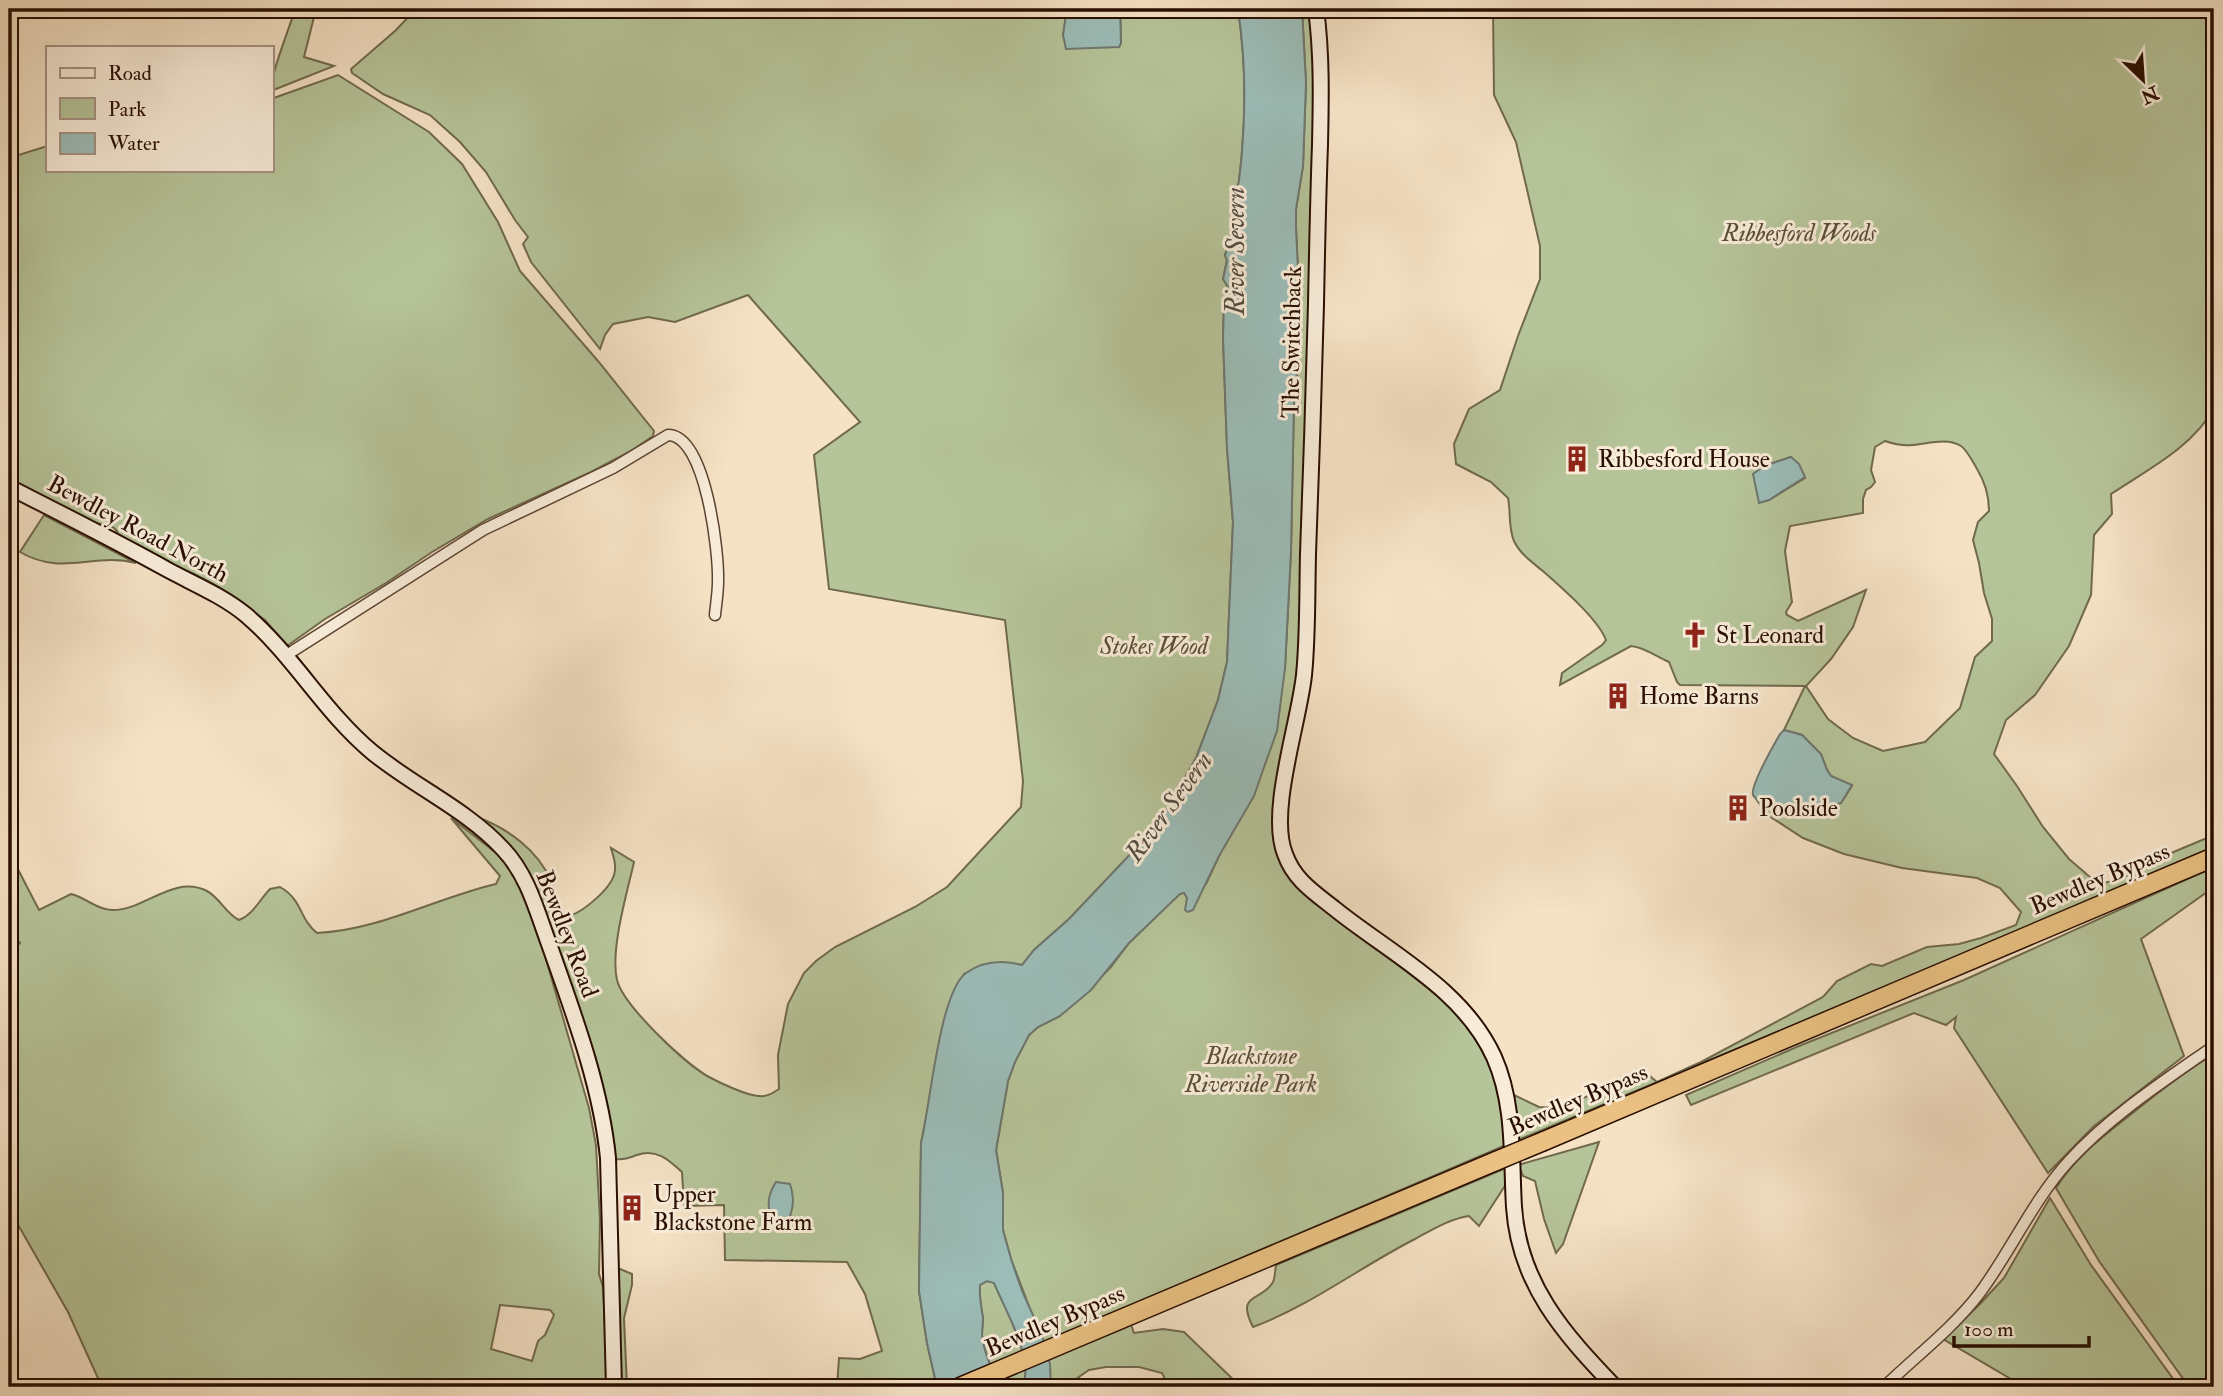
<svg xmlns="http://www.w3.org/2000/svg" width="2223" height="1396" font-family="'IM FELL Double Pica',serif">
  <rect width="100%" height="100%" fill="#f5e2c5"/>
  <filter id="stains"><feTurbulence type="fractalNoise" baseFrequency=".00286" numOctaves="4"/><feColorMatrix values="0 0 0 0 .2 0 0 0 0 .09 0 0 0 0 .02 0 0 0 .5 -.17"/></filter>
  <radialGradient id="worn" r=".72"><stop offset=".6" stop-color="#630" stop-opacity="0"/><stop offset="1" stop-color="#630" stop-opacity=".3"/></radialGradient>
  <g fill="#b6c499" stroke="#70694d" stroke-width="2" fill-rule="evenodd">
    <path d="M295 9H316L304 57 334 66 271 91C271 72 289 30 295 9Z"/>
    <path d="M416 9H1067L1063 36 1119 47 1121 43 1120 9H1238C1245 55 1246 104 1242 151 1240 182 1234 213 1229 243L1225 255 1227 260 1223 279 1228 287 1224 305 1223 337 1227 448 1233 522 1227 662 1218 700 1196 758 1159 824 1069 919 1034 950 1022 965 991 963 964 974 947 1012 921 1143 919 1291 927 1343 937 1387H837L839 1358 860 1359 882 1351 865 1294 847 1262 725 1260 724 1205 684 1206 682 1172C669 1160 656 1148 637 1155 628 1158 625 1160 615 1159L596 1066 546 913 524 866 477 817C507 828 538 850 551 881 556 892 555 908 564 917 581 915 614 887 615 870 616 863 613 855 611 848L634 862C627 893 610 950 617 980 623 1005 685 1064 709 1077 720 1083 748 1096 759 1096 767 1097 773 1093 779 1089L778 1055 788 1004 804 973 816 961 835 947 915 907 947 887 1021 807 1023 781 1005 620 829 589 814 455 860 422 748 295 675 322 648 317 613 324 605 335 600 349 531 262 523 244 528 237 515 220 486 172 460 142 430 115 383 94 352 73 351 69 395 31Z"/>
    <polygon points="1302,9 1310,9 1315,67 1301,667 1273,832 1307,893 1450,1005 1482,1045 1500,1093 1506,1145 1043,1343 1011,1259 1003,1230 1003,1193 996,1150 1008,1081 1015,1062 1029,1035 1038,1027 1060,1016 1110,968 1129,943 1180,893 1184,892 1187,898 1206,884 1219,856 1285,668 1291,551 1294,402 1301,333 1296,228 1296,209 1303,166 1306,83"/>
    <path d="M1493 9H2214V182L2210 192 2214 206V408C2193 447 2147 470 2111 494L2112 514 2094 535 2091 595 2069 646 2035 695 2006 720 1994 754 2017 786 2043 827 2069 859 2098 884 2118 880 2164 856 2214 835V847L2100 897 1518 1140 1514 1095 1539 1107 1558 1108 1646 1073 1657 1082 1701 1062 1823 997 1837 981 1871 964 1882 966 1927 947 1959 944 1981 938 2016 925 2021 912 2000 888 1977 878 1902 868 1844 854 1803 838 1766 814 1757 800 1811 811 1841 803 1852 786 1831 776 1827 770 1821 754 1802 735 1784 730 1805 686 1680 685 1677 682 1669 662C1657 657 1644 647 1631 646L1560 685 1562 673 1602 645 1606 640C1598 619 1562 588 1544 572 1533 563 1520 554 1514 541 1508 527 1511 512 1508 498L1491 482 1456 464 1454 444 1469 409 1500 390 1518 336 1540 279V246L1516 142 1494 95ZM1885 441C1894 444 1903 446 1912 445 1927 444 1947 437 1961 446 1967 450 1973 462 1977 469 1985 482 1989 495 1989 511L1978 522 1973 540 1979 563 1984 593 1992 619V641L1975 657 1960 708 1925 742 1883 751 1853 738 1828 719 1806 686 1831 659 1853 627 1866 590 1798 621 1787 615 1786 612 1792 602 1785 551 1790 526 1863 513V499L1866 490 1871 487 1875 482 1871 470 1875 447ZM1791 457 1805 478 1769 500 1759 502 1764 466Z"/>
    <path d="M338 75 429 132 462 164 498 222 520 271 598 361 654 431 653 436 631 451 591 472 488 519 432 552 386 583 325 619 287 646 265 620 214 585 119 536C115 524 106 524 95 524L9 479V158L47 146V170H271V99Z"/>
    <path d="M44 515 136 563C94 552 63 577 20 552Z"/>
    <path d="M451 818 499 855 513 872 537 928 589 1108 596 1145 600 1220 599 1274 603 1287 608 1387H102L68 1312 9 1209V954L20 943 9 931V852L39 910 71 894C85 897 97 910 112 910 144 911 173 874 207 891 220 898 226 914 239 920 253 915 260 899 270 889L280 887C303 900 299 919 317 933 380 930 436 898 496 884L500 876ZM500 1305 550 1310 554 1315 545 1335 538 1341 532 1361 491 1349Z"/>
    <polygon points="2214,867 2214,887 2141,939 2184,1056 2093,1127 2048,1173 1954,1028 1956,1017 1946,1025 1914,1013 1691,1105 1686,1095 1799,1046 1964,980"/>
    <path d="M2214 1054V1387H2189L2099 1261 2056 1188C2076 1156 2105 1135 2134 1112 2160 1091 2186 1071 2214 1054Z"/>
    <polygon points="1599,1142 1563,1244 1556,1253 1544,1219 1535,1181 1523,1176 1518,1165"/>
    <path d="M1506 1168 1508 1181 1479 1226 1469 1216C1449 1219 1432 1230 1415 1239 1360 1267 1310 1306 1253 1327 1235 1292 1262 1302 1273 1282 1275 1278 1275 1271 1276 1265Z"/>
    <polygon points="2050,1198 2091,1265 2179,1387 2022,1387 2021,1385 1943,1339 1979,1305 2004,1278"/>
    <polygon points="620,1269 632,1274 632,1285 624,1318 627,1387 618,1387 615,1274"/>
    <path d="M987 1281 994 1282C1005 1310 1034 1357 1023 1387H1000C992 1370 984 1353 982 1335 982 1329 983 1323 983 1318 981 1306 979 1297 980 1285Z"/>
    <polygon points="1130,1322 1134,1333 1163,1329 1184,1332 1241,1387 1169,1387 1162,1373 1139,1367 1106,1367 1089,1370 1069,1384 1068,1387 1051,1387 1048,1359 1127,1327 1126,1323"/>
  </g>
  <g fill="#9cbdb8" stroke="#6e776f" stroke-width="2">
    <polygon points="1067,9 1120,9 1121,43 1119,47 1066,49 1063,35"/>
    <path d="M1238 9H1302L1306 83 1303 166 1296 209V228L1301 333 1294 402 1291 551 1285 668 1277 731 1263 770 1254 796 1219 856 1193 910 1188 912 1185 910 1187 898 1184 893 1180 894 1129 943 1091 990 1060 1016 1038 1027 1029 1035 1015 1062 1008 1081 996 1150 1003 1193V1230L1011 1259 1022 1291 1042 1335 1050 1364 1051 1387H1023C1034 1357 1005 1310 994 1283L987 1281 980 1285C979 1299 981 1305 983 1318 983 1324 982 1329 982 1335 984 1353 992 1370 1000 1387H937L927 1343 919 1291 921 1143C930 1108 939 993 966 973 983 961 1003 960 1022 965L1034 950 1069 919 1159 824 1196 758 1218 700 1227 662 1233 522 1227 448 1223 337 1224 305 1228 287 1223 279 1227 261 1225 255 1229 243C1234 213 1240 182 1242 151 1246 104 1245 55 1238 9Z"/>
    <polygon points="1791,457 1799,464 1805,477 1769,500 1759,503 1753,474 1764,466"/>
    <path d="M1784 730 1802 735 1821 754 1827 770 1831 776 1852 785 1841 803 1811 811 1757 800C1756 798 1754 797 1753 795 1750 785 1774 745 1780 734Z"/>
    <path d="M776 1182 790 1184C794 1197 794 1206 789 1219L783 1222 772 1221C767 1206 767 1196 776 1182Z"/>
  </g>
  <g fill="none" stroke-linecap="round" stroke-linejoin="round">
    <g stroke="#5c4332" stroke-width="13">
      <g id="minor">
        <path d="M285 656 483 530 613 468 668 435C706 435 719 553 718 582 718 593 716 604 715 615"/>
        <path d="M1884 1387C1916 1356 1952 1329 1979 1294 2011 1251 2032 1202 2068 1162 2110 1116 2164 1081 2214 1046"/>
      </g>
    </g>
    <g stroke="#290e01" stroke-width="18">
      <g id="secondary">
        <path d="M1316 9C1322 54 1321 99 1320 145 1318 198 1317 251 1316 304 1314 387 1311 471 1308 554 1307 594 1308 635 1304 675 1299 723 1268 812 1285 854 1294 880 1315 893 1335 909 1391 954 1463 989 1494 1057 1515 1104 1511 1157 1514 1207 1519 1284 1564 1334 1615 1387"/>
        <path d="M9 487C62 514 116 541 168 570 194 584 223 596 246 615 293 655 324 712 372 752 413 786 466 809 503 849 528 875 537 912 549 944 573 1012 601 1086 608 1158L614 1387"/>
      </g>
    </g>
    <g stroke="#290e01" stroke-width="21">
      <g id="trunk">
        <polyline points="1544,1141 2214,857"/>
        <polyline points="960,1387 1496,1161"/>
      </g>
    </g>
    <use href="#minor" stroke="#f8ecd9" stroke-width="10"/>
    <use href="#secondary" stroke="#f8ecd9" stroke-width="14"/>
    <use href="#trunk" stroke="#eac182" stroke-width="18"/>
    <g stroke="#290e01" stroke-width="21" stroke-linecap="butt">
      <polyline id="trunk-bridge" points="1496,1161 1544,1141"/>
    </g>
    <use href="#trunk-bridge" stroke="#eac182" stroke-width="18"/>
  </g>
  <defs>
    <g id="building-bare" transform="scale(2.1)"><path d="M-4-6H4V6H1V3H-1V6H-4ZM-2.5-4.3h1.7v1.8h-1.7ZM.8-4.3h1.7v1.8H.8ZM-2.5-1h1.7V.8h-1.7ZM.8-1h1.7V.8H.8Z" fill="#8f2418" stroke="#f8ecd9" stroke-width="2.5" paint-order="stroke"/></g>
    <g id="church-bare" transform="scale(2.1)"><path d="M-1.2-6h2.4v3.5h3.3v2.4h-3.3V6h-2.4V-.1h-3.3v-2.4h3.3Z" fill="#8f2418" stroke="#f8ecd9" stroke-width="2.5" paint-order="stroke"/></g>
  </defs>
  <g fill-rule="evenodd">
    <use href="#building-bare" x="1577" y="459"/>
    <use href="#church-bare" x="1695" y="635"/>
    <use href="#building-bare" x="1618" y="696"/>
    <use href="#building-bare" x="1738" y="808"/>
    <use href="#building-bare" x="632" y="1208"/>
  </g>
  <g text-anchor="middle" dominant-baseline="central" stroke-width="6" stroke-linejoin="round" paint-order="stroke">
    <g font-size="24" font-style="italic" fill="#5a4e36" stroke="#f8ecd9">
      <text x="1799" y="233">Ribbesford Woods</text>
      <text x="1154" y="646">Stokes Wood</text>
      <text x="1251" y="1056">Blackstone<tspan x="1251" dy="28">Riverside Park</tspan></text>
    </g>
    <g font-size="24" fill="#290e01" stroke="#f8ecd9">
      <text transform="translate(1292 342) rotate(-89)">The Switchback</text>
      <text transform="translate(138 529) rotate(28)">Bewdley Road North</text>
      <text transform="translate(2100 879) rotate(-23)">Bewdley Bypass</text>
      <text transform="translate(567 934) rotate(69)">Bewdley Road</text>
      <text transform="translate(1578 1100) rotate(-23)">Bewdley Bypass</text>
      <text transform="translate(1055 1321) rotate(-23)">Bewdley Bypass</text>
    </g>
    <g font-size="24" fill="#290e01" stroke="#f8ecd9" text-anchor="start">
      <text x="1598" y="459">Ribbesford House</text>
      <text x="1716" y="635">St Leonard</text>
      <text x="1639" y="696">Home Barns</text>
      <text x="1759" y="808">Poolside</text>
      <text x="653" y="1194">Upper<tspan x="653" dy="28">Blackstone Farm</tspan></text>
    </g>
    <g font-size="26" font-style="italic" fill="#514b41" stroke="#f8ecd9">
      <text transform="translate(1236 251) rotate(-90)">River Severn</text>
      <text transform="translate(1169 807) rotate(-54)">River Severn</text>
    </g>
  </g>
  <rect width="2223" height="1396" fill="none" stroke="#f5e2c5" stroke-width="35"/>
  <rect x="10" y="10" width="2202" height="1375" fill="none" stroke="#290e01" stroke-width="3.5"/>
  <rect x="18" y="18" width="2188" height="1361" fill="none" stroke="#290e01" stroke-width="2"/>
  <rect x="46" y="46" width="228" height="126" fill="#f8ecd9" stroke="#a59383" stroke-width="2"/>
  <rect x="60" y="68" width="35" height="10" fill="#f8ecd9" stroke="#a59383" stroke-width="2"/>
  <text x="108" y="80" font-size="21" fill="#290e01">Road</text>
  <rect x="60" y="98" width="35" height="21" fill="#b6c499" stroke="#a59383" stroke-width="2"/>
  <text x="108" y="116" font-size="21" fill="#290e01">Park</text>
  <rect x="60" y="133" width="35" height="21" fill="#9cbdb8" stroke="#a59383" stroke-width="2"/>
  <text x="108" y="150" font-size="21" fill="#290e01">Water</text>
  <g transform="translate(2143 80) rotate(155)" stroke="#f8ecd9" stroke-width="5" paint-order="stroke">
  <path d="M0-5L12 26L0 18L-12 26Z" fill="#290e01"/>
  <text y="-10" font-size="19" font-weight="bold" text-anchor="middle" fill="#290e01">N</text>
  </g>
  <path d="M1954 1336v10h135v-10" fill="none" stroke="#290e01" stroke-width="3.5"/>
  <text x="1964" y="1336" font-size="21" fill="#290e01" stroke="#f8ecd9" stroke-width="5" paint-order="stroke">100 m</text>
  <rect width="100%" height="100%" filter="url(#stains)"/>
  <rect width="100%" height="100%" fill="url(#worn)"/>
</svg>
